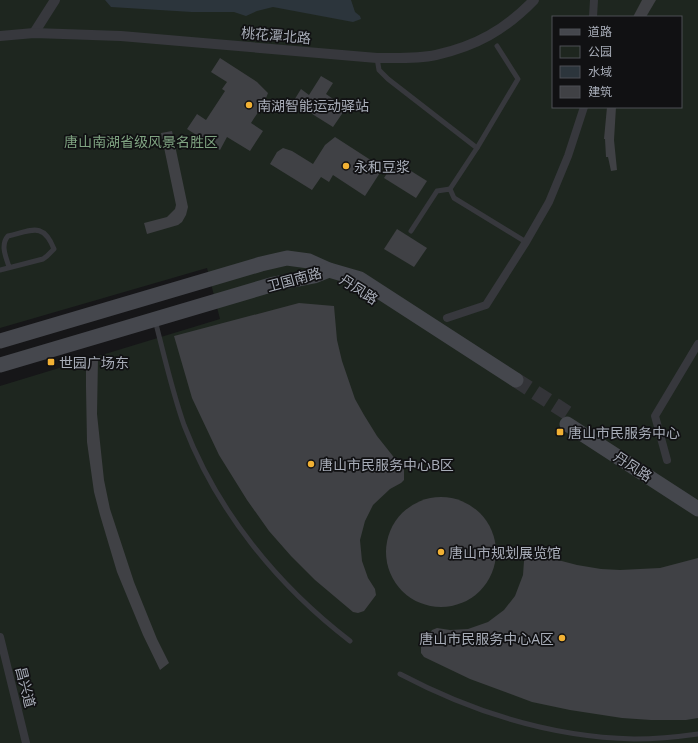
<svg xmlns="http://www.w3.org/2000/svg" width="698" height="743" font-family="'Open Sans','Noto Sans SC',sans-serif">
  <rect width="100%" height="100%" fill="#161618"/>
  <path fill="#1e261f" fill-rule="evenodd" d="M0 0H698V743H0V386L220 319 207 268 0 328ZM553 17H681V107H553Z"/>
  <polygon fill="#2c353c" points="105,0 351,0 355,12 360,16 361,19 353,22 273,7 257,11 246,16 234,12 192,12 111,7"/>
  <g fill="#404145">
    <polygon points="642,0 656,0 646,17 633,17"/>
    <polygon points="220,58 257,82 268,93 264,103 251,123 263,131 250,151 227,137 220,150 187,129 197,114 206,120 225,91 222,89 227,82 211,72"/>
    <polygon points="321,76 333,83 326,94 346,108 333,127 293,102 301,89 309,95"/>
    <polygon points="607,107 616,107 614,140 617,170 611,171 608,157 606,157 605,139 604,139"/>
    <polygon points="172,131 188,207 186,215 182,222 178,225 147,234 144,223 167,217 175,209 176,205 161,133"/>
    <polygon points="335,137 383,168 365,196 333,175 329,182 321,177 312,190 270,164 277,152 283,148 292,151 313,164 325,145"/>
    <polygon points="395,161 427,181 416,198 384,178"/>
    <polygon points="397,229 427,248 414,267 384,249"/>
    <polygon points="299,303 334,306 337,340 342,361 355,399 364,415 377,436 404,470 404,480 401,483 390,489 373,505 365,521 360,540 362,561 368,578 375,589 376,595 364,611 358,613 353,612 315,580 291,556 269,531 247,500 219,455 192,398 174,336"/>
    <polygon points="98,358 97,414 104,480 110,509 134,582 157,639 169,663 160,670 143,635 117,572 100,515 94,492 87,442 86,387 86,363"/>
    <circle cx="441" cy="552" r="55"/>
    <polygon points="535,554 577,565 601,569 620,570 660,568 698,558 698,718 686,720 651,720 622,718 570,710 532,702 470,679 424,657 421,653 421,647 432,630 437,628 450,630 468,629 488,622 504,610 515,596 523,575 524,561 526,557"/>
  </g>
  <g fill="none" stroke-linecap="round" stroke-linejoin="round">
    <polyline stroke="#333438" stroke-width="15" stroke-dasharray="15 8" stroke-linecap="butt" points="516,380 572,416"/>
    <g stroke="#37383d" stroke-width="5">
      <polyline points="377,58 379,70 388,79 477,148"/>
      <polyline points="450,189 477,148 518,79 497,46"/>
      <polyline points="411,231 437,191 450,189 454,198 526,242"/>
      <path d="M0 270 43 259 47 256 54 249C43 221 31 231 8 236 0 245 6 257 9 267"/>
      <path d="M155 320C164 355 172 391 184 425 217 511 277 585 350 641"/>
      <path d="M400 674C472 712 552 737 634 739 655 739 677 737 698 734"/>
    </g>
    <g stroke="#37383d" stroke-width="8">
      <polyline points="593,17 594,0"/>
      <polyline points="447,318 486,305 526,242 549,202 568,156 584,107"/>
      <polyline points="667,460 655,416 698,344"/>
      <polyline points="0,637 26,743"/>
    </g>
    <g stroke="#37383d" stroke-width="10">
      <polyline points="34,33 55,0"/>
      <path d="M0 36 34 33 121 36 377 58C396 58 417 59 436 55 476 46 505 30 534 0"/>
    </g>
    <g stroke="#45474d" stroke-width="15">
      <polyline points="0,341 261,264 287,258 309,261 329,270 360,279 516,380"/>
      <polyline points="0,365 274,284 314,276 329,270"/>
      <polyline points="567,424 698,509"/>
    </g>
  </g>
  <g fill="#f2b134" stroke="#111113" stroke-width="1.5">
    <circle cx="249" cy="105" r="4"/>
    <circle cx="346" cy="166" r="4"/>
    <rect x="47" y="358" width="8" height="8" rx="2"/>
    <rect x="556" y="428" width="8" height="8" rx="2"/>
    <circle cx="311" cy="464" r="4"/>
    <circle cx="441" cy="552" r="4"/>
    <circle cx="562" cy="638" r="4"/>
  </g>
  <g text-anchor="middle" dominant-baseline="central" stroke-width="3.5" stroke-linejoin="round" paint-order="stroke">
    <g font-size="14" fill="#a8adb8" stroke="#111113">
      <text transform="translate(276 35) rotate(5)">桃花潭北路</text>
      <text transform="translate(294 279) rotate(-15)">卫国南路</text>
      <text transform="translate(359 289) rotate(33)">丹凤路</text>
      <text transform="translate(633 466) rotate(33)">丹凤路</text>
      <text transform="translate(26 687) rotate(76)">昌兴道</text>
    </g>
    <g font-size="14" fill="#a8adb8" stroke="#111113" text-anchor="start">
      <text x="257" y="105">南湖智能运动驿站</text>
      <text x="354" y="166">永和豆浆</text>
      <text x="59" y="362">世园广场东</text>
      <text x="568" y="432">唐山市民服务中心</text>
      <text x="319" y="464">唐山市民服务中心B区</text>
      <text x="449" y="552">唐山市规划展览馆</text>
      <text x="554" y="638" text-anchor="end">唐山市民服务中心A区</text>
    </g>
    <g font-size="14" fill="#7fa381" stroke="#111113">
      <text x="141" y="141">唐山南湖省级风景名胜区</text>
    </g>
  </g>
  <rect x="552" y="16" width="130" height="92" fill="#111113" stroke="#4d4f55"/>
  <rect x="560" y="29" width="20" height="6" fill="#45474d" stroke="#4d4f55"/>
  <text x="588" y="36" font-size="12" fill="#a8adb8">道路</text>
  <rect x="560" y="46" width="20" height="12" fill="#1e261f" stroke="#4d4f55"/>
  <text x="588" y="56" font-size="12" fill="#a8adb8">公园</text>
  <rect x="560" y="66" width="20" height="12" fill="#2c353c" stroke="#4d4f55"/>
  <text x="588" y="76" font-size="12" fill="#a8adb8">水域</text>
  <rect x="560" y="86" width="20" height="12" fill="#404145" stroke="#4d4f55"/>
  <text x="588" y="96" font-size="12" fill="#a8adb8">建筑</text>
</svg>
